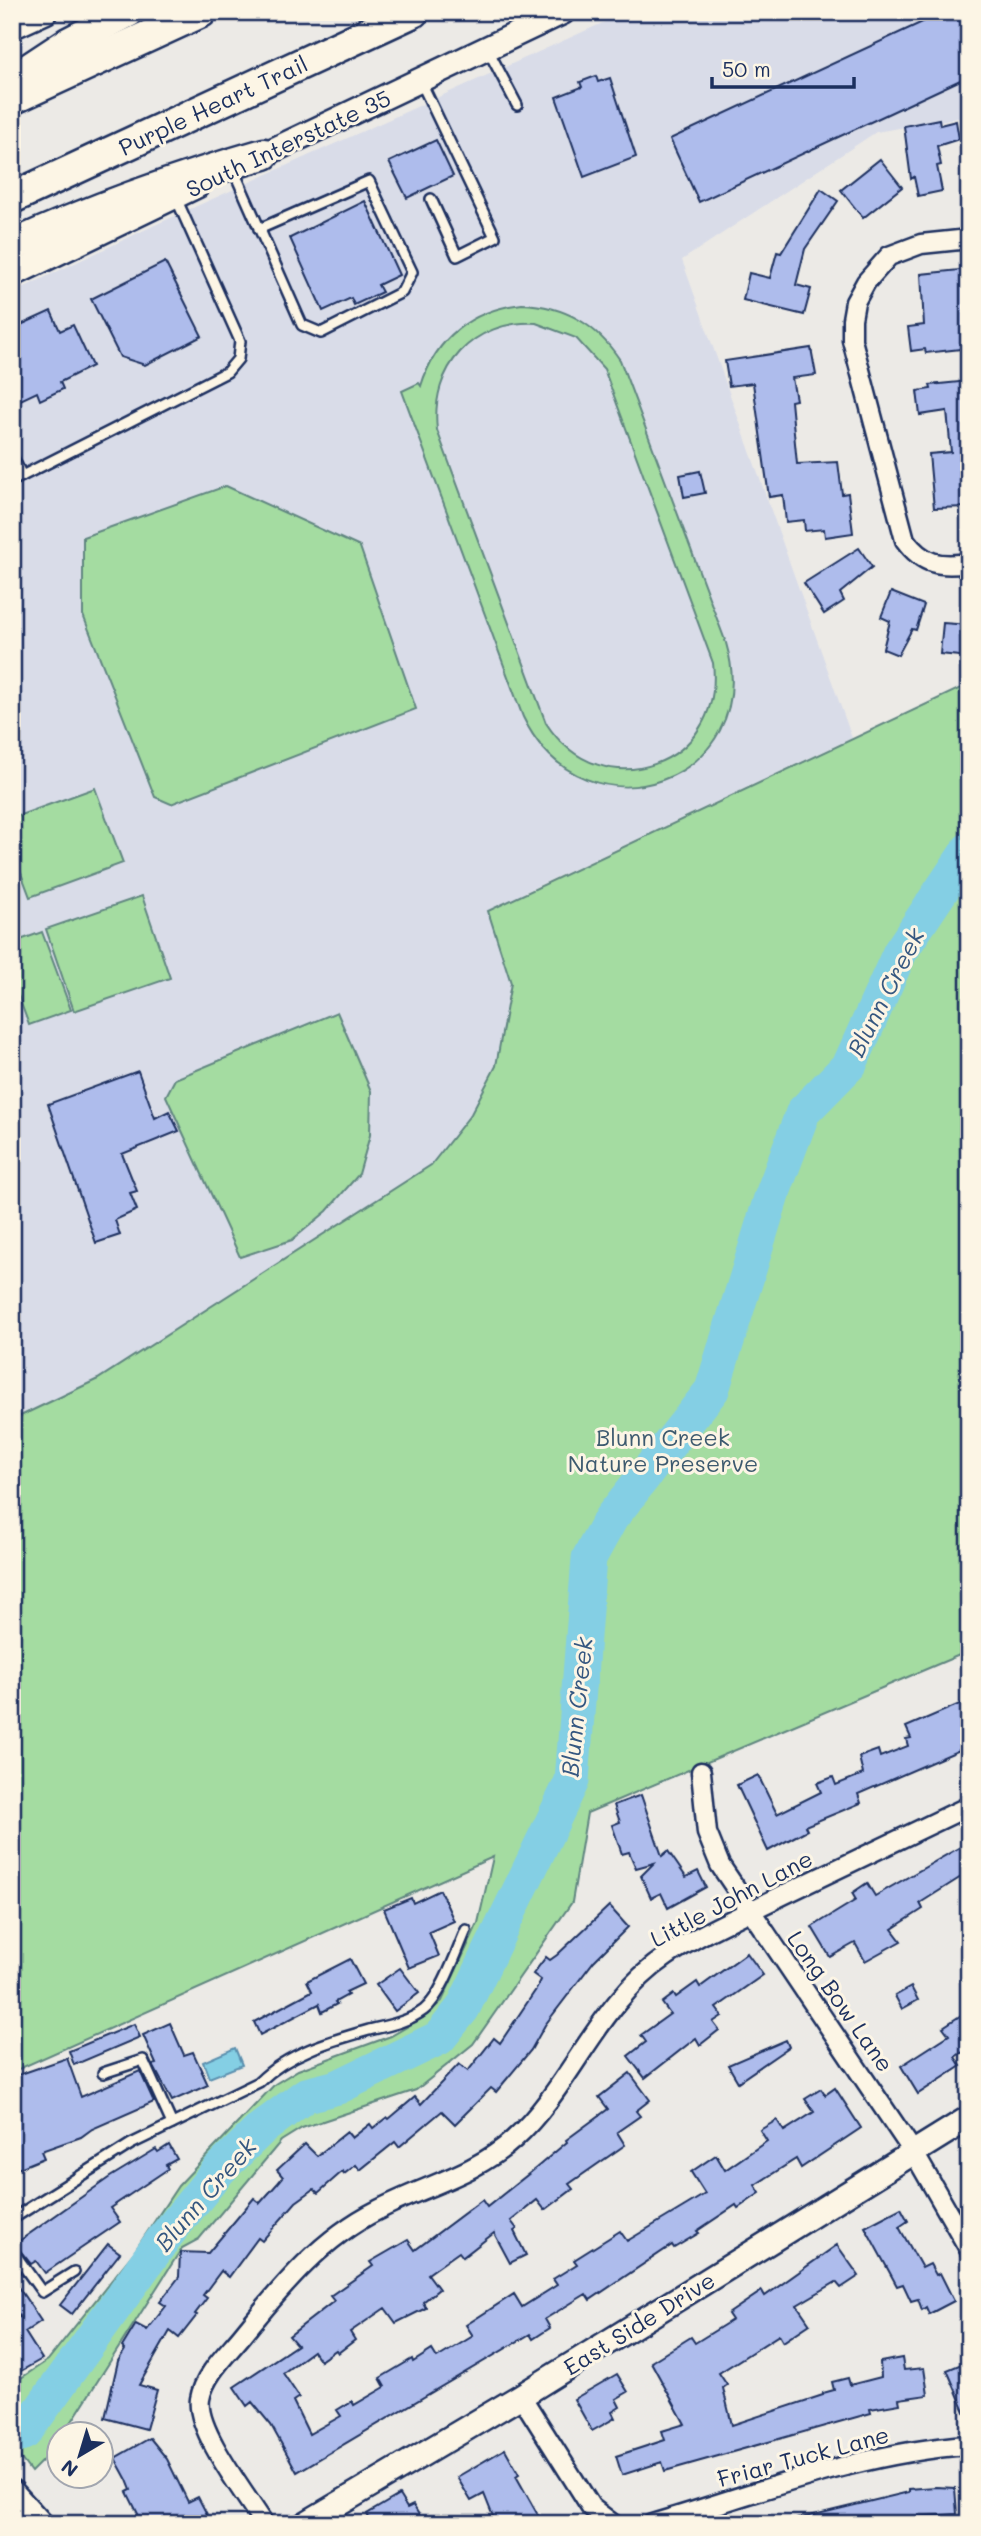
<svg xmlns="http://www.w3.org/2000/svg" width="981" height="2536" font-family="Mali,sans-serif">
  <rect width="100%" height="100%" fill="#eceae6"/>
  <filter id="ink" filterUnits="userSpaceOnUse"><feTurbulence type="fractalNoise" baseFrequency=".0143" numOctaves="2"/><feDisplacementMap in="SourceGraphic" scale="14" xChannelSelector="R" yChannelSelector="G"/><feConvolveMatrix kernelMatrix="1 2 1 2 8 2 1 2 1" color-interpolation-filters="sRGB"/></filter>
  <g filter="url(#ink)">
    <polygon fill="#d9dce8" points="627,12 969,12 969,116 876,132 682,260 852,738 523,893 613,1137 12,1420 12,293 157,224"/>
    <g fill="#a4dca1" stroke="#608680" stroke-width="2" fill-rule="evenodd">
      <path d="M522 304C565 306 596 324 620 360L726 643C766 780 585 846 523 717L402 391 419 383 421 386C436 337 472 310 522 304ZM536 323 576 338 604 369 713 663C725 765 602 810 546 723L437 430C430 367 473 320 536 323Z"/>
      <polygon points="226,486 360,547 416,709 171,804 155,797 83,615 83,537"/>
      <polygon points="969,684 969,1651 587,1813 572,1902 473,2044 416,2090 302,2128 281,2141 199,2239 182,2248 64,2434 60,2434 57,2446 31,2472 12,2447 12,2384 48,2360 134,2252 178,2186 275,2084 298,2070 391,2036 424,2017 442,2001 478,1923 493,1857 12,2072 12,1420 98,1379 431,1165 471,1114 496,1066 511,983 488,911"/>
      <polygon points="95,788 123,863 30,897 12,849 12,818"/>
      <polygon points="142,896 170,978 74,1011 46,929"/>
      <polygon points="42,932 71,1010 29,1025 12,979 12,943"/>
      <polygon points="337,1012 371,1091 370,1135 359,1174 327,1211 292,1240 240,1257 166,1096 175,1079"/>
    </g>
    <polygon fill="#84cfe4" stroke="#5a8fae" stroke-width="2" points="235,2048 242,2065 209,2078 203,2062"/>
    <g fill="none" stroke-linecap="round" stroke-linejoin="round">
      <polyline stroke="#84cfe4" stroke-width="35" points="12,2438 25,2432 164,2238 219,2170 261,2129 306,2095 338,2087 439,2038 463,2008 572,1781 589,1558 611,1518 712,1390 771,1198 803,1112 850,1064 900,952 969,849"/>
    </g>
    <g fill="#aebcec" stroke="#1b2f5e" stroke-width="2">
      <polygon points="944,12 969,12 969,76 699,202 670,139"/>
      <polygon points="596,76 598,82 610,78 636,157 584,177 556,97 582,87 580,82"/>
      <polygon points="939,119 940,125 956,121 959,139 937,146 941,165 937,166 942,191 918,196 914,177 911,179 904,126"/>
      <polygon points="436,140 453,176 407,198 389,162"/>
      <polygon points="880,159 902,187 863,218 841,190"/>
      <polygon points="821,189 838,201 805,249 796,285 811,289 804,315 743,300 749,273 770,278 777,252 781,253"/>
      <polygon points="365,201 399,275 378,285 382,292 354,305 351,298 323,311 290,238"/>
      <polygon points="165,262 202,336 145,365 120,357 91,299"/>
      <polygon points="969,269 969,348 926,353 925,349 911,351 908,327 924,325 921,274"/>
      <polygon points="51,311 60,331 73,325 92,366 60,382 63,389 40,400 37,392 12,404 12,329"/>
      <polygon points="811,348 816,375 792,378 796,400 791,401 797,464 838,462 842,494 848,493 853,533 825,537 824,529 805,531 804,520 786,522 783,495 769,497 753,383 729,386 725,361"/>
      <polygon points="969,381 969,507 934,508 929,454 951,452 947,411 920,415 917,391 931,389 930,385"/>
      <polygon points="700,471 705,493 684,497 680,475"/>
      <polygon points="859,548 872,567 840,593 844,601 824,614 804,583"/>
      <polygon points="891,592 924,605 916,630 912,629 898,655 883,649 890,621 881,617"/>
      <polygon points="943,623 969,625 969,657 940,654"/>
      <polygon points="138,1071 155,1118 169,1111 179,1131 122,1154 137,1191 130,1193 137,1210 115,1220 120,1235 96,1243 48,1104"/>
      <polygon points="969,1700 969,1746 858,1794 861,1803 805,1826 807,1830 768,1851 737,1785 758,1775 777,1814 821,1792 817,1783 833,1777 836,1785 863,1774 859,1757 878,1750 880,1757 908,1746 906,1739 911,1738 906,1727"/>
      <polygon points="641,1795 662,1856 668,1851 686,1877 698,1871 706,1887 668,1908 661,1893 651,1898 641,1876 654,1863 636,1868 629,1852 622,1854 612,1825 620,1822 614,1805"/>
      <polygon points="969,1842 969,1872 920,1903 923,1909 892,1929 901,1941 865,1961 855,1943 830,1957 812,1927 856,1900 852,1893 867,1883 875,1896"/>
      <polygon points="440,1890 454,1921 429,1932 439,1956 409,1968 384,1909 411,1898 413,1903"/>
      <polygon points="609,1906 628,1927 594,1961 545,2025 531,2050 496,2092 491,2088 455,2124 442,2111 399,2147 395,2142 360,2170 356,2165 344,2174 343,2171 318,2193 314,2189 296,2202 262,2241 258,2238 229,2277 221,2271 203,2295 207,2298 195,2314 197,2315 179,2338 170,2331 139,2385 157,2390 146,2429 105,2418 118,2361 125,2350 122,2347 136,2324 147,2330 166,2306 160,2302 179,2277 180,2252 208,2253 254,2198 260,2203 278,2183 283,2177 277,2170 305,2144 317,2156 347,2132 352,2138 370,2124 373,2128 387,2117 389,2119 415,2097 421,2104 459,2064 468,2071 494,2038 500,2043 537,1988 541,1980 533,1974 546,1957 550,1960 557,1955"/>
      <polygon points="747,1953 763,1975 716,2008 722,2016 713,2022 719,2030 700,2045 696,2038 645,2078 628,2056 646,2042 641,2035 670,2014 662,2003 674,1994 676,1997 697,1982 700,1987"/>
      <polygon points="350,1959 363,1984 346,1992 348,1995 335,2002 337,2004 322,2012 319,2004 260,2035 254,2022 312,1991 307,1981"/>
      <polygon points="400,1968 419,1993 395,2011 376,1985"/>
      <polygon points="911,1987 918,2000 902,2009 895,1996"/>
      <polygon points="969,2010 969,2048 955,2057 961,2066 918,2094 901,2066 949,2035 943,2027"/>
      <polygon points="170,2023 184,2055 193,2052 208,2085 172,2101 153,2065 156,2064 143,2035"/>
      <polygon points="134,2024 140,2037 74,2065 69,2051"/>
      <polygon points="786,2040 789,2047 738,2082 728,2065"/>
      <polygon points="67,2058 81,2097 140,2071 154,2102 92,2129 81,2137 41,2151 44,2158 12,2171 12,2077"/>
      <polygon points="630,2073 650,2100 636,2111 640,2116 617,2132 625,2145 569,2184 573,2189 545,2210 537,2200 511,2221 517,2229 514,2231 526,2255 510,2263 494,2233 463,2257 459,2252 428,2274 439,2289 423,2302 426,2308 396,2323 385,2308 350,2332 355,2340 338,2353 336,2350 320,2361 313,2351 283,2373 299,2397 293,2401 309,2434 341,2416 337,2410 352,2401 354,2405 385,2387 380,2378 412,2359 413,2362 432,2350 437,2358 473,2336 466,2325 514,2294 522,2307 557,2285 553,2279 577,2264 574,2260 620,2231 627,2241 705,2194 691,2172 716,2155 725,2170 767,2141 760,2130 777,2120 784,2131 814,2112 805,2099 821,2089 825,2095 835,2088 861,2128 801,2168 796,2159 755,2185 760,2193 738,2208 736,2205 697,2231 699,2233 674,2248 672,2245 590,2300 586,2294 545,2319 550,2328 533,2339 530,2334 297,2472 271,2425 252,2402 247,2406 234,2387 297,2345 289,2336 334,2301 330,2296 373,2266 370,2262 408,2240 415,2250 482,2200 487,2207 536,2168 567,2142 566,2140 608,2109 599,2097"/>
      <polygon points="169,2145 177,2159 166,2165 168,2169 110,2208 120,2222 45,2273 36,2261 31,2264 15,2244 110,2177 156,2149 158,2152"/>
      <polygon points="901,2208 908,2221 899,2227 922,2268 930,2264 936,2275 940,2273 954,2301 929,2314 926,2307 922,2310 918,2299 911,2301 903,2284 897,2286 865,2227"/>
      <polygon points="108,2244 120,2253 72,2314 60,2305"/>
      <polygon points="837,2245 859,2276 841,2288 836,2282 797,2305 810,2324 783,2342 779,2335 719,2373 727,2385 723,2388 732,2425 823,2395 823,2393 834,2390 832,2382 848,2378 850,2385 881,2377 880,2362 902,2358 904,2370 924,2368 928,2395 899,2399 900,2404 870,2409 871,2413 665,2471 662,2462 622,2475 616,2456 665,2440 662,2431 685,2424 651,2362 691,2337 695,2343 732,2320 728,2314 762,2291 765,2296"/>
      <polygon points="12,2278 41,2321 25,2332 42,2359 12,2376 12,2310 17,2318 20,2317 12,2306"/>
      <polygon points="969,2361 969,2421 947,2370"/>
      <polygon points="617,2374 628,2392 616,2399 620,2407 612,2412 615,2418 592,2431 574,2399"/>
      <polygon points="150,2438 167,2459 188,2502 198,2497 212,2524 143,2524 127,2492 131,2490 127,2480 115,2458"/>
      <polygon points="505,2449 519,2474 516,2476 543,2524 514,2524 511,2519 496,2524 484,2494 471,2501 457,2477"/>
      <polygon points="936,2487 955,2488 957,2514 895,2518 896,2524 797,2524 797,2519 909,2492 909,2489"/>
      <polygon points="399,2495 407,2508 413,2505 421,2518 416,2524 372,2524 367,2514"/>
    </g>
    <g fill="none" stroke-linecap="round" stroke-linejoin="round">
      <g stroke="#1b2f5e" stroke-width="14">
        <g id="lane">
          <polyline points="488,50 517,105"/>
          <polyline points="421,82 495,237 457,256 431,199"/>
          <polyline points="233,169 302,325 321,333 402,292 412,272 369,181 259,229"/>
          <polyline points="12,456 22,476 227,372 238,359 240,341 176,198"/>
          <polyline points="12,481 22,476"/>
          <polyline points="103,2073 143,2060 172,2124"/>
          <path d="M12 2219 131 2144 259 2082C288 2053 330 2041 369 2030 387 2026 408 2022 424 2010 441 1997 457 1951 466 1930"/>
          <polyline points="12,2250 42,2292 74,2272"/>
        </g>
      </g>
      <g stroke="#1b2f5e" stroke-width="23">
        <g id="street">
          <path d="M969 239 921 244 889 256 866 282 855 302 852 319V340L905 540C923 565 940 567 969 563"/>
          <polyline points="701,1772 707,1833 720,1865 914,2153 969,2249"/>
          <polyline points="521,2396 591,2507 613,2524"/>
          <path d="M264 2524C247 2496 195 2430 200 2399 204 2374 229 2352 244 2333 283 2285 322 2238 378 2210 423 2186 475 2175 514 2139 573 2085 597 2003 667 1956 702 1932 745 1914 783 1895 845 1865 907 1836 969 1806"/>
          <path d="M652 2524C755 2494 861 2452 969 2445"/>
        </g>
      </g>
      <g stroke="#1b2f5e" stroke-width="28">
        <g id="secondary">
          <polyline points="12,27 45,12"/>
          <polyline points="250,161 563,12"/>
          <polyline points="12,275 197,186"/>
          <polyline points="12,2492 41,2524"/>
          <polyline points="305,2524 521,2396 969,2118"/>
        </g>
      </g>
      <g stroke="#1b2f5e" stroke-width="35">
        <g id="highway">
          <polyline points="12,80 68,43 128,12"/>
          <polyline points="12,99 201,12"/>
          <polyline points="12,198 413,12"/>
          <path d="M12 246C95 208 177 179 264 154"/>
        </g>
      </g>
      <use href="#lane" stroke="#fcf5e5" stroke-width="9"/>
      <use href="#street" stroke="#fcf5e5" stroke-width="18"/>
      <use href="#secondary" stroke="#fcf5e5" stroke-width="23"/>
      <use href="#highway" stroke="#fcf5e5" stroke-width="30"/>
    </g>
  </g>
  <g text-anchor="middle" dominant-baseline="central" stroke-width="6" stroke-linejoin="round" paint-order="stroke">
    <g font-size="23" fill="#1b2f5e" stroke="#fcf5e5">
      <text transform="translate(213 105) rotate(-25)">Purple Heart Trail</text>
      <text transform="translate(288 143) rotate(-25)">South Interstate 35</text>
      <text transform="translate(731 1898) rotate(-28)">Little John Lane</text>
      <text transform="translate(841 2001) rotate(55)">Long Bow Lane</text>
      <text transform="translate(639 2323) rotate(-32)">East Side Drive</text>
      <text transform="translate(803 2456) rotate(-15)">Friar Tuck Lane</text>
    </g>
    <g font-size="23" fill="#3d5a6f" stroke="#fcf5e5">
      <text x="663" y="1437">Blunn Creek<tspan x="663" dy="26">Nature Preserve</tspan></text>
    </g>
    <g font-size="24" font-style="italic" fill="#355780" stroke="#fcf5e5">
      <text transform="translate(885 992) rotate(-63)">Blunn Creek</text>
      <text transform="translate(576 1707) rotate(-84)">Blunn Creek</text>
      <text transform="translate(205 2194) rotate(-49)">Blunn Creek</text>
    </g>
  </g>
  <rect width="981" height="2536" fill="none" stroke="#fcf5e5" stroke-width="42"/>
  <rect x="21" y="21" width="939" height="2494" fill="none" stroke="#1b2f5e" stroke-width="2.5" filter="url(#ink)"/>
  <g transform="translate(80 2455) rotate(218)"><circle r="33" fill="#fcf5e5" stroke="#a2a6af" stroke-width="2"/>
  <path d="M0-5L12 26L0 18L-12 26Z" fill="#1b2f5e"/>
  <text y="-10" font-size="19" font-weight="bold" text-anchor="middle" fill="#1b2f5e">N</text>
  </g>
  <path d="M712 77v10h142v-10" fill="none" stroke="#1b2f5e" stroke-width="3.5"/>
  <text x="722" y="77" font-size="21" fill="#1b2f5e" stroke="#fcf5e5" stroke-width="5" paint-order="stroke">50 m</text>
</svg>
